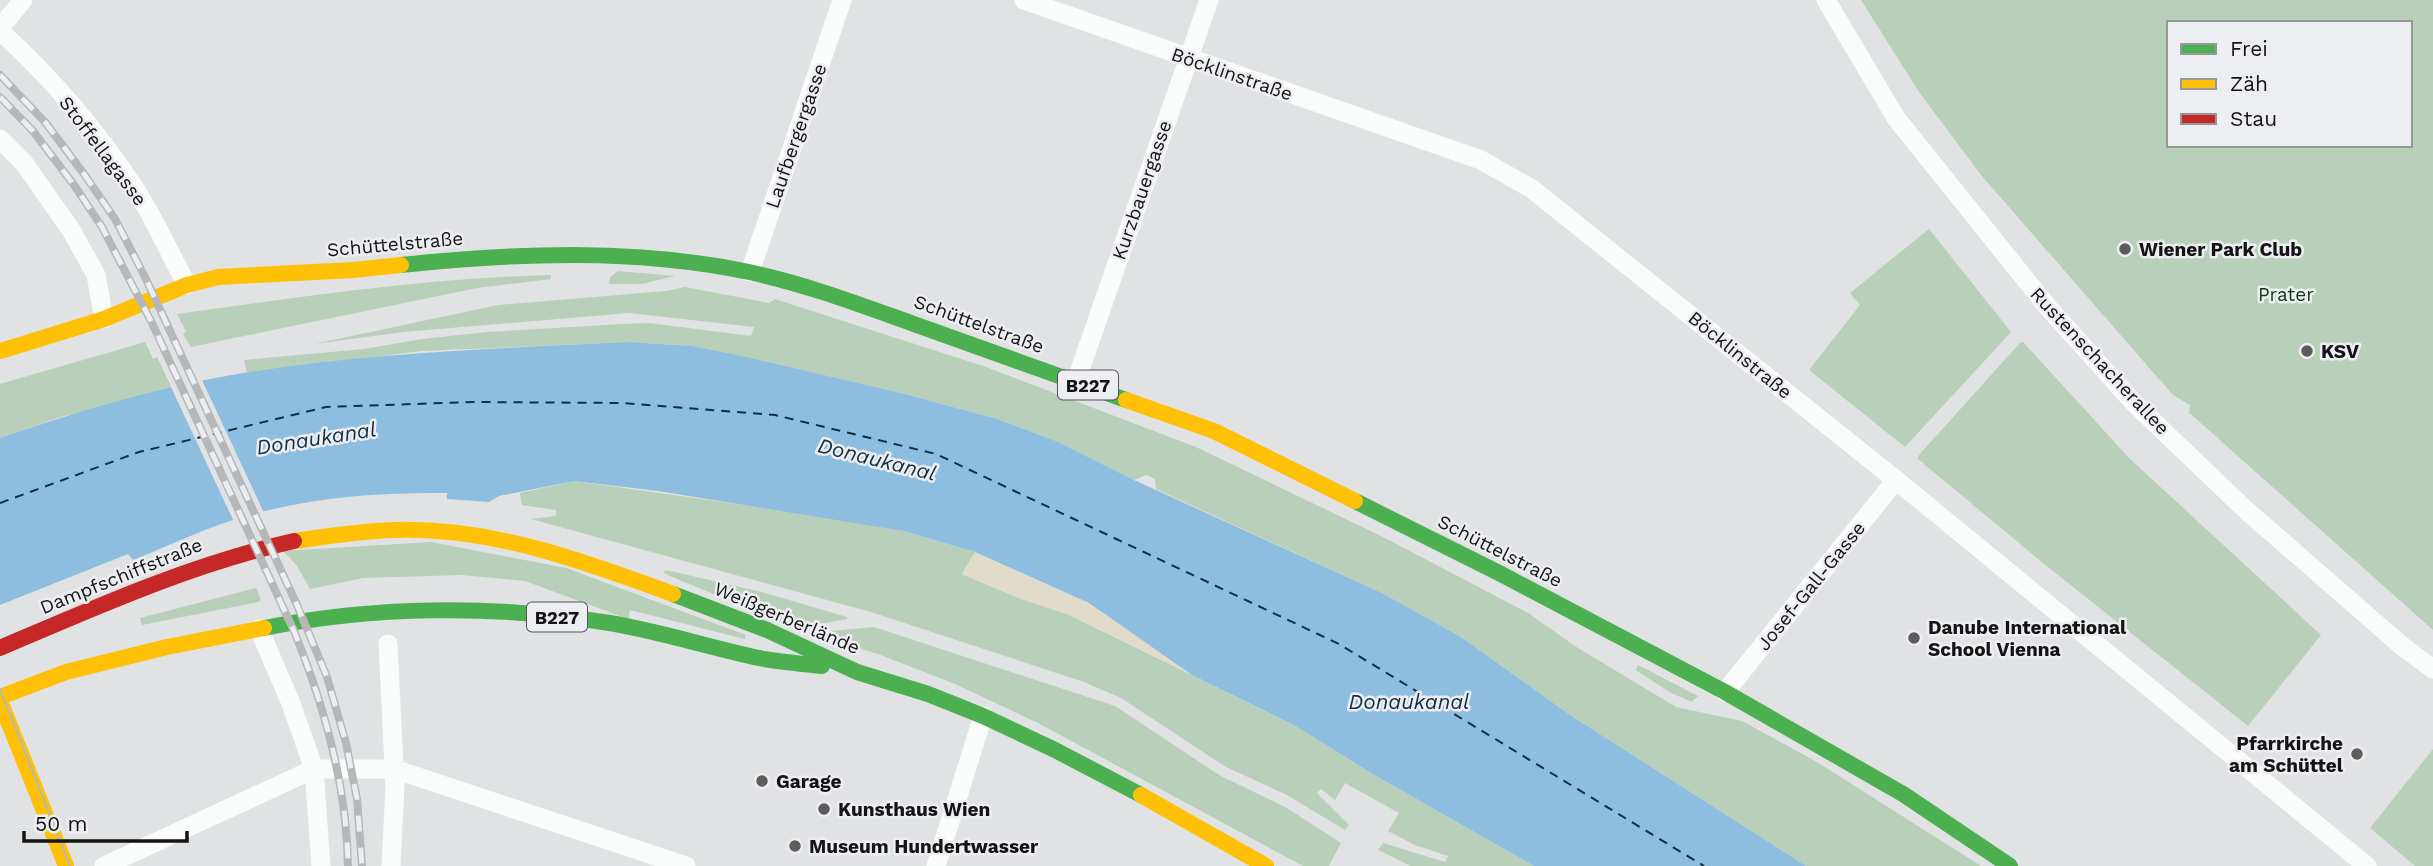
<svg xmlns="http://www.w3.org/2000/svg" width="2433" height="866" font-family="'Work Sans',sans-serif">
  <rect width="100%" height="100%" fill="#e1e2e3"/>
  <g fill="#b8cfb9" fill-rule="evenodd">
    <path d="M1861 0H2433V630L2194 417 2189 413 2190 405 2173 395 1981 175 1919 92ZM2169 23H2410V145H2169Z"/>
    <polygon points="1929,229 2011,332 1905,447 1809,370 1860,305 1850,293"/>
    <polygon points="618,271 675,276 642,284 609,284 610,277"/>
    <path d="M551 275V279L477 288 191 347 183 334 186 332 177 314C301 297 426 278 551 275Z"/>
    <polygon points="685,287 769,303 775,299 986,367 1196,447 1385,538 1528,613 1578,648 1676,707 1742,721 1817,762 1981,866 1806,866 1570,715 1461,637 1382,593 1156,489 1155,479 1146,475 1134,480 1056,441 997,419 905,394 692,346 628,342 422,351 247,373 244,360 364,349 422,339 487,332 622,324 649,323 751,336 754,327 629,313 403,332 314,344 498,305 666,291"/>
    <polygon points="145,342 153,359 157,357 172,388 61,417 0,438 0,384"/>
    <polygon points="2023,342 2129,458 2321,635 2248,726 2043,563 1918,459 1919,455 2020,343"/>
    <polygon points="574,481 830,517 904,531 975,552 962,574 1016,597 1067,614 1294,725 1371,773 1534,866 1411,866 1378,850 1383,843 1445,862 1448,856 1415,845 1388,831 1399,813 1345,783 1335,800 1321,789 1317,793 1349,825 1345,830 1287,795 1226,767 1121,698 1084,682 871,612 531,519 556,516 556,510 522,505 520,493"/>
    <polygon points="431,542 566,568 746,635 745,639 630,610 628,619 525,581 462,575 363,578 310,589 297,566 283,551"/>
    <polygon points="666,570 762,592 847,617 847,619 813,625 790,626 663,573"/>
    <polygon points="256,588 261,600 258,602 142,625 140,618"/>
    <polygon points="874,627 1115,706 1219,775 1287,808 1341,843 1329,866 1303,866 1038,723 955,684 878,654 818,635 820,632"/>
    <polygon points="1638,665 1698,696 1692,702 1671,693 1636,670"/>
    <polygon points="2433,749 2433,866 2415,866 2370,828"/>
  </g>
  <polygon fill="#e1dcc9" points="975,552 1089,603 1192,675 1067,614 1016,597 962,574"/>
  <path fill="#8dbedf" d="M628 342 692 346 746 357 905 394 997 419 1056 441 1134 480 1382 593 1461 637 1570 715 1806 866H1534L1371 773 1294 725 1192 675 1089 603 975 552 904 531 658 491 574 481 499 496 489 502 447 499V493C375 492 302 498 233 520 199 531 166 547 133 560L128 554 0 605V438C67 415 135 394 205 380 344 353 486 349 628 342Z"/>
  <polygon fill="#e1e2e3" points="201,377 202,380 265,515 235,524 170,385"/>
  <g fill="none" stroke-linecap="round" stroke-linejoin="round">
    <polyline stroke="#112f43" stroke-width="2" stroke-dasharray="9 7" stroke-linecap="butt" points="0,503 139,452 326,407 473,402 623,403 775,415 936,454 1339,644 1704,866"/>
    <g stroke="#fafbfb" stroke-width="19">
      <polyline points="1024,0 1481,160 1532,189 1896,480 2367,866"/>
      <polyline points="1826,0 1896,118 2046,305 2134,403 2247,511 2402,646 2433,669"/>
      <polyline points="0,28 23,0"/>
      <path d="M0 31C51 77 98 133 136 190 154 218 171 256 187 285"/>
      <polyline points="0,139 24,163 71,230 96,275 104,319"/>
      <polyline points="750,272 842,0"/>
      <polyline points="1076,381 1209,0"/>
      <polyline points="259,629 290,701 314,769 321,866"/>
      <polyline points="388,644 395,787 391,866"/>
      <polyline points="1725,692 1896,480"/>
      <polyline points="104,866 314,769 394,769 686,866"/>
      <polyline points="936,866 983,716"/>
    </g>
    <g stroke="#4caf50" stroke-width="16">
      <path d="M401 265C516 253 635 248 749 272 805 284 858 304 911 323 983 349 1054 374 1126 400"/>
      <polyline points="1355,501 1501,574 1725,692 1903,794 2010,866"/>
      <polyline points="673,594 767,630 857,672 928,694 983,716 1055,750 1141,795"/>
      <path d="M264 628C374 606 492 605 603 622 657 630 710 648 764 659 783 662 803 664 822 666"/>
    </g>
    <g stroke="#ffc107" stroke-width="16">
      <polyline points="0,351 104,319 187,285 218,277 353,270 401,265"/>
      <polyline points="1126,400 1214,431 1355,501"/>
      <path d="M294 541C328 536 361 531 394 530 491 527 584 561 673 594"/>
      <polyline points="0,697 66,672 167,647 264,628"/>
      <polyline points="0,701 66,866"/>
      <polyline points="1141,795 1266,866"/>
    </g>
    <path stroke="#c62828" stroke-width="16" d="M0 648C96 607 192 564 294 541"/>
    <polyline stroke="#b6b7b8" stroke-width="2" points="0,689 70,866"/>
    <g stroke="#b6b7b8" stroke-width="8">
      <g id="rail">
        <polyline points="0,75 45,122 84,174 115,219 145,277 297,605 327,677 346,743 357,799 362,866"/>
        <path d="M0 97 33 131 74 185 102 227 152 323 294 631C324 705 347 786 348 866"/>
      </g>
    </g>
    <use href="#rail" stroke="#edeef1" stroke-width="5" stroke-dasharray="16" stroke-linecap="butt"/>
  </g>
  <g fill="#5c5c5d" stroke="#edeef1" stroke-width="2.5">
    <circle cx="2125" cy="249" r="7"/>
    <circle cx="2307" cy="351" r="7"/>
    <circle cx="1914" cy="638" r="7"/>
    <circle cx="2357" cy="754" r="7"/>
    <circle cx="762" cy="781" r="7"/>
    <circle cx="824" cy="809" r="7"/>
    <circle cx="795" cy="846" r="7"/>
  </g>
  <g text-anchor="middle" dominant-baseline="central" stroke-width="5" stroke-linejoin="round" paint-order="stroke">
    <g fill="#edeef1" stroke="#555557" stroke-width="2">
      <rect x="1058" y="370.5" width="60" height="29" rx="5"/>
      <rect x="527" y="602.5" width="60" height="29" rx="5"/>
    </g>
    <g font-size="18" font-weight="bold" fill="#141415">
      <text x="1088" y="385">B227</text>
      <text x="557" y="617">B227</text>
    </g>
    <g font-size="19" fill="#141415" stroke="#edeef1">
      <text transform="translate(1232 74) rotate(19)">Böcklinstraße</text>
      <text transform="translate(796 136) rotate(-71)">Laufbergergasse</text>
      <text transform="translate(103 151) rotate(53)">Stoffellagasse</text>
      <text transform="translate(1142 190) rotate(-71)">Kurzbauergasse</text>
      <text transform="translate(395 244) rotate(-5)">Schüttelstraße</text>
      <text transform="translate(979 324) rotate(20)">Schüttelstraße</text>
      <text transform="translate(1740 355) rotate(39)">Böcklinstraße</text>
      <text transform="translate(2100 361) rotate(47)">Rustenschacherallee</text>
      <text transform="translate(1500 551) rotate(27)">Schüttelstraße</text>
      <text transform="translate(121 576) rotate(-22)">Dampfschiffstraße</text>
      <text transform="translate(1811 586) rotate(-51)">Josef-Gall-Gasse</text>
      <text transform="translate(787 618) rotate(23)">Weißgerberlände</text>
    </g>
    <g font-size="19" font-weight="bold" fill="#141415" stroke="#edeef1" text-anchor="start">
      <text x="2139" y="249">Wiener Park Club</text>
      <text x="2321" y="351">KSV</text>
      <text x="1928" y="627">Danube International<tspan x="1928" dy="22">School Vienna</tspan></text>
      <text x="2343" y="743" text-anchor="end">Pfarrkirche<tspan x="2343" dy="22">am Schüttel</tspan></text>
      <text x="776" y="781">Garage</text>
      <text x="838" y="809">Kunsthaus Wien</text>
      <text x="809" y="846">Museum Hundertwasser</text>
    </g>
    <g font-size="19" fill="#0f3713" stroke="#edeef1">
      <text x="2286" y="294">Prater</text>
    </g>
    <g font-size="21" font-style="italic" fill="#112f43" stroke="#edeef1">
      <text transform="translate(316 438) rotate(-9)">Donaukanal</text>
      <text transform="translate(877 459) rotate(14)">Donaukanal</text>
      <text x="1409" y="701">Donaukanal</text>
    </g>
  </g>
  <rect x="2167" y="21" width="245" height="126" fill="#edeef1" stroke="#969799" stroke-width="2"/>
  <rect x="2181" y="44" width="35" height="10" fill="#4caf50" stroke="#969799" stroke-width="2"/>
  <text x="2230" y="56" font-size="21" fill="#141415">Frei</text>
  <rect x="2181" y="79" width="35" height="10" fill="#ffc107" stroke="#969799" stroke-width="2"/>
  <text x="2230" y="91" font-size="21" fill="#141415">Zäh</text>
  <rect x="2181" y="114" width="35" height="10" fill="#c62828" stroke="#969799" stroke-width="2"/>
  <text x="2230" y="126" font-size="21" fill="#141415">Stau</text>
  <path d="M24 831v10h163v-10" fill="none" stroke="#141415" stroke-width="3.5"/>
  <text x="35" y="831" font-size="21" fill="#141415" stroke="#edeef1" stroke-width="5" paint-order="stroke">50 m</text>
</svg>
